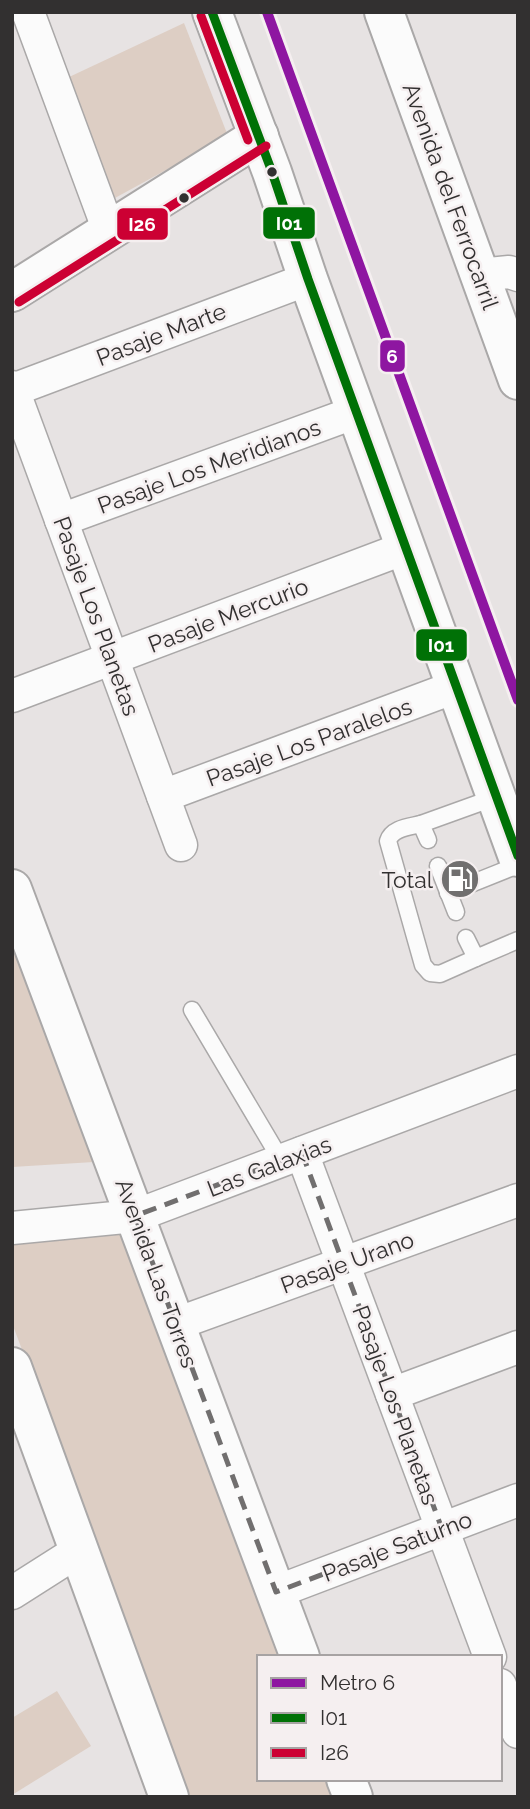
<svg xmlns="http://www.w3.org/2000/svg" width="530" height="1809" font-family="Raleway,sans-serif">
  <rect width="100%" height="100%" fill="#e7e3e3"/>
  <g fill="#ddcec4">
    <polygon points="184,23 228,136 115,198 67,78"/>
    <polygon points="12,947 94,1162 12,1167"/>
    <polygon points="126,1234 283,1657 259,1657 259,1779 329,1779 336,1797 190,1797 12,1323 12,1245"/>
    <polygon points="57,1691 91,1746 12,1795 12,1718"/>
  </g>
  <g fill="none" stroke-linecap="round" stroke-linejoin="round">
    <g stroke="#aaa8a8" stroke-width="19">
      <g id="lane">
        <path d="M421 824C409 827 392 828 388 841L423 965 430 973 440 974 476 958"/>
        <polyline points="428,840 421,824 496,797"/>
        <polyline points="438,866 456,912"/>
        <polyline points="448,893 518,865"/>
        <polyline points="466,938 476,958 518,940"/>
        <polyline points="192,1010 281,1160"/>
      </g>
    </g>
    <g stroke="#aaa8a8" stroke-width="35">
      <g id="street">
        <polyline points="28,12 109,231"/>
        <polyline points="479,275 509,272 518,275"/>
        <polyline points="12,387 181,845"/>
        <polyline points="13,390 308,279"/>
        <polyline points="61,520 356,412"/>
        <polyline points="12,696 405,548"/>
        <polyline points="163,796 455,687"/>
        <polyline points="302,1153 490,1657"/>
        <polyline points="12,1228 135,1216 518,1071"/>
        <polyline points="176,1324 518,1200"/>
        <polyline points="392,1394 518,1347"/>
        <polyline points="276,1592 518,1500"/>
        <polyline points="12,1593 78,1551"/>
        <polyline points="500,1685 518,1732"/>
      </g>
    </g>
    <g stroke="#aaa8a8" stroke-width="42">
      <g id="secondary">
        <polyline points="212,12 272,172 308,279 518,857"/>
        <polyline points="384,12 518,380"/>
        <polyline points="12,292 259,136"/>
        <polyline points="12,889 300,1657"/>
        <polyline points="12,1367 169,1797"/>
        <polyline points="346,1779 353,1797"/>
      </g>
    </g>
    <use href="#lane" stroke="#fbfbfb" stroke-width="16"/>
    <use href="#street" stroke="#fbfbfb" stroke-width="32"/>
    <use href="#secondary" stroke="#fbfbfb" stroke-width="38"/>
    <g stroke="#f5eff0" stroke-width="14">
      <polyline id="bus-1" points="212,12 272,172 308,279 518,856"/>
    </g>
    <g stroke="#f5eff0" stroke-width="14">
      <g id="bus-2">
        <polyline points="201,16 248,140"/>
        <polyline points="19,302 266,146"/>
      </g>
    </g>
    <use href="#bus-1" stroke="#007106" stroke-width="9"/>
    <use href="#bus-2" stroke="#c03" stroke-width="9"/>
    <g stroke="#f5eff0" stroke-width="16">
      <polyline id="metro-1" points="267,12 518,700"/>
    </g>
    <use href="#metro-1" stroke="#8e16a1" stroke-width="10"/>
  </g>
  <path fill="none" stroke="#716f6f" stroke-width="5" stroke-dasharray="14 9" stroke-linejoin="round" d="M302 1153 442 1529 276 1592 135 1216Z"/>
  <defs>
    <g id="fuel-disc" transform="scale(2.0125)"><circle r="9.5" fill="#716f6f" stroke="#f5eff0"/><path d="M-5.5-6h7V0h2V4h1.3V-2.5L3-4.5l.8-.8L6-3V5H2.5V1h-1V6h-7ZM-4.2-4.7v3.2H.2V-4.7Z" fill="#fff"/></g>
  </defs>
  <g fill-rule="evenodd">
    <use href="#fuel-disc" x="460" y="879"/>
  </g>
  <g fill="#323030" stroke="#f5eff0" stroke-width="2.5">
    <circle cx="272" cy="172" r="6"/>
    <circle cx="184" cy="198" r="6"/>
  </g>
  <g text-anchor="middle" dominant-baseline="central" stroke-width="5" stroke-linejoin="round" paint-order="stroke">
    <g font-size="23" fill="#323030" stroke="#f5eff0">
      <text transform="translate(451 196) rotate(70)">Avenida del Ferrocarril</text>
      <text transform="translate(161 334) rotate(-21)">Pasaje Marte</text>
      <text transform="translate(209 466) rotate(-20)">Pasaje Los Meridianos</text>
      <text transform="translate(228 615) rotate(-21)">Pasaje Mercurio</text>
      <text transform="translate(97 616) rotate(70)">Pasaje Los Planetas</text>
      <text transform="translate(309 742) rotate(-20)">Pasaje Los Paralelos</text>
      <text transform="translate(269 1166) rotate(-21)">Las Galaxias</text>
      <text transform="translate(347 1262) rotate(-20)">Pasaje Urano</text>
      <text transform="translate(157 1273) rotate(70)">Avenida Las Torres</text>
      <text transform="translate(396 1405) rotate(70)">Pasaje Los Planetas</text>
      <text transform="translate(397 1546) rotate(-21)">Pasaje Saturno</text>
    </g>
    <g font-size="23" fill="#323030" stroke="#f5eff0" text-anchor="end">
      <text x="433" y="879">Total</text>
    </g>
  </g>
  <g stroke="#f5eff0" stroke-width="2.5">
    <rect x="262" y="206" width="54" height="34" rx="7" fill="#007106"/>
    <rect x="116" y="207" width="53" height="34" rx="7" fill="#c03"/>
    <rect x="379" y="339" width="27" height="34" rx="7" fill="#8e16a1"/>
    <rect x="415" y="628" width="53" height="34" rx="7" fill="#007106"/>
  </g>
  <g font-size="19" text-anchor="middle" font-weight="bold" fill="#fff">
    <text x="289" y="230">I01</text>
    <text x="142" y="231">I26</text>
    <text x="392" y="363">6</text>
    <text x="441" y="652">I01</text>
  </g>
  <rect width="530" height="1809" fill="none" stroke="#323030" stroke-width="28"/>
  <rect x="257" y="1655" width="245" height="126" fill="#f5eff0" stroke="#a7a3a3" stroke-width="2"/>
  <rect x="271" y="1678" width="35" height="10" fill="#8e16a1" stroke="#a7a3a3" stroke-width="2"/>
  <text x="320" y="1690" font-size="21" fill="#323030">Metro 6</text>
  <rect x="271" y="1713" width="35" height="10" fill="#007106" stroke="#a7a3a3" stroke-width="2"/>
  <text x="320" y="1725" font-size="21" fill="#323030">I01</text>
  <rect x="271" y="1748" width="35" height="10" fill="#cc0033" stroke="#a7a3a3" stroke-width="2"/>
  <text x="320" y="1760" font-size="21" fill="#323030">I26</text>
</svg>
